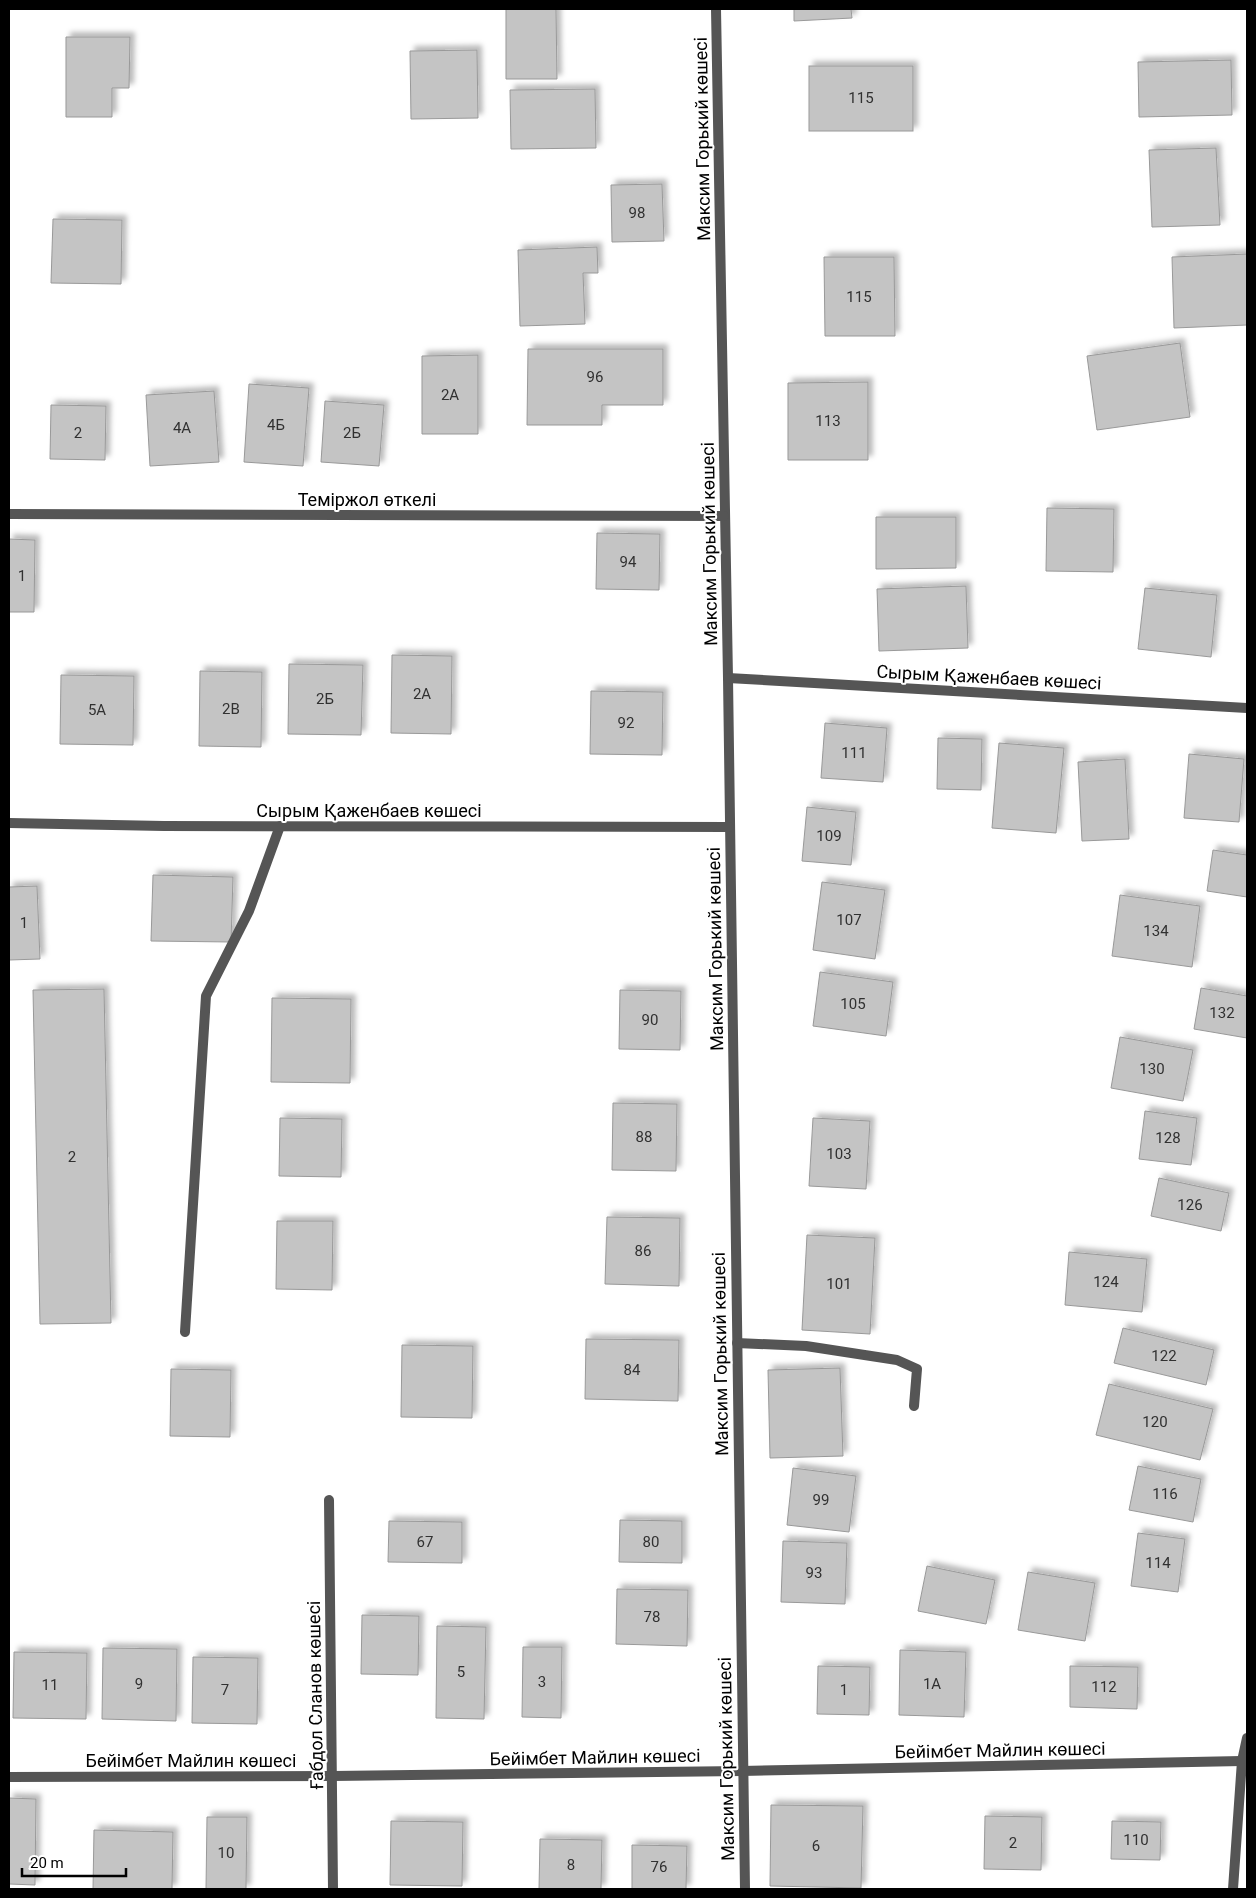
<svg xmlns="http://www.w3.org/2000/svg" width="1256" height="1898" font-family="Roboto,sans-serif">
  <defs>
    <filter id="shadow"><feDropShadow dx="4.5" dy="-4.5" stdDeviation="2.5" flood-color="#0004"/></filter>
  </defs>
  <rect width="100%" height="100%" fill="#fff"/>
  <g fill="#c4c4c4" stroke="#999" filter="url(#shadow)">
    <polygon points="506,9 556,9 557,79 506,79"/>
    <polygon points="794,9 851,9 852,18 794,21"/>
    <polygon points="66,37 130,37 129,88 112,88 112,117 66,117"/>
    <polygon points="477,50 478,118 411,119 410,51"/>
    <polygon points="1231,60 1232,115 1139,117 1138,62"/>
    <rect x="809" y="66" width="104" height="65"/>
    <polygon points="595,89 596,148 511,149 510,90"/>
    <polygon points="1216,148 1220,225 1152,227 1149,150"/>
    <polygon points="662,184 664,241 612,242 611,185"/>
    <polygon points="53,219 122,220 121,284 51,283"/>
    <polygon points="597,247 598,273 583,273 585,324 520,326 518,250"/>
    <polygon points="1247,254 1247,325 1174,328 1172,257"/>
    <polygon points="824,257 894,257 895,336 825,336"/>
    <polygon points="1180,343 1190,417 1097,430 1087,356"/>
    <polygon points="528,349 663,349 663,405 602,405 602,425 527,425"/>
    <polygon points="478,355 478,434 422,434 422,356"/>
    <polygon points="868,382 868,460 788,460 788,383"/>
    <polygon points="249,384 309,388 303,466 244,462"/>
    <polygon points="214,391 219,462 150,466 146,395"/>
    <polygon points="325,401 384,405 379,466 321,462"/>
    <polygon points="51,405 106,406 105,460 50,459"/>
    <polygon points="1047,508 1114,509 1113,572 1046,571"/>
    <polygon points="876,517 956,517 956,568 876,569"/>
    <polygon points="597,533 660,534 659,590 596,589"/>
    <polygon points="9,539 35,540 34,612 9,612"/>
    <polygon points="966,586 968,648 879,651 877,589"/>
    <polygon points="1145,588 1217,595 1211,657 1138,649"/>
    <polygon points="392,655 452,656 451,734 391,733"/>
    <polygon points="289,664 363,665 361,735 288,734"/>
    <polygon points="200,671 262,672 261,747 199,746"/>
    <polygon points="61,675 134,676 133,745 60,744"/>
    <polygon points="591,691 663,692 662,755 590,754"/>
    <polygon points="825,723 887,728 883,782 821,778"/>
    <polygon points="938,738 982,739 981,790 937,789"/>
    <polygon points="999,743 1064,748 1056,833 992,828"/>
    <polygon points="1189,754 1244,759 1239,822 1184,818"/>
    <polygon points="1125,759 1129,839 1082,841 1078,762"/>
    <polygon points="807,807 856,812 851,865 802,861"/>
    <polygon points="1213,850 1247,855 1247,897 1207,891"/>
    <polygon points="153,875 233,877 231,942 151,941"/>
    <polygon points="822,882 885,890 875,959 813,950"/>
    <polygon points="37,886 40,959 9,960 9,887"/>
    <polygon points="1120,895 1200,906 1192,967 1112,956"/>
    <polygon points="820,972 893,982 886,1036 813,1026"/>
    <polygon points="1201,988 1247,996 1247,1038 1194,1029"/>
    <polygon points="104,989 111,1323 40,1324 33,990"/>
    <polygon points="620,990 681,991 680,1050 619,1049"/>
    <polygon points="272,998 351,999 350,1083 271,1082"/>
    <polygon points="1120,1037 1193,1050 1183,1101 1111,1088"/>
    <polygon points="613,1103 677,1104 676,1171 612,1170"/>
    <polygon points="1145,1111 1197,1118 1191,1165 1139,1159"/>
    <polygon points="280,1118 342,1119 341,1177 279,1176"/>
    <polygon points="813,1118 870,1121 866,1189 809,1186"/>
    <polygon points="1159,1178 1229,1193 1221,1231 1151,1216"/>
    <polygon points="607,1217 680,1218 679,1286 605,1284"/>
    <polygon points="277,1221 333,1221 332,1290 276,1289"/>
    <polygon points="807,1235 875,1238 870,1334 802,1330"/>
    <polygon points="1069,1252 1147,1259 1142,1312 1065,1305"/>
    <polygon points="1123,1328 1214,1350 1206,1385 1114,1363"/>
    <polygon points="586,1339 679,1340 678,1401 585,1399"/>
    <polygon points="402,1345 473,1346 472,1418 401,1417"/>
    <polygon points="840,1368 843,1456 770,1458 768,1370"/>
    <polygon points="171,1369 231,1370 230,1437 170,1436"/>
    <polygon points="1109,1384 1213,1409 1200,1460 1096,1435"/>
    <polygon points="1138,1466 1201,1479 1193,1522 1129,1510"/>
    <polygon points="793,1468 856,1476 849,1532 787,1525"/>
    <polygon points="620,1520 682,1521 682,1563 619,1562"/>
    <polygon points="389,1521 462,1522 462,1563 388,1562"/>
    <polygon points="1138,1533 1185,1539 1178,1592 1131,1586"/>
    <polygon points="783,1541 847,1543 845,1604 781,1602"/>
    <polygon points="927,1566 995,1580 986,1624 918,1611"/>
    <polygon points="1028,1572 1095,1583 1085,1641 1018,1630"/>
    <polygon points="617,1589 688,1590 687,1646 616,1644"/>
    <polygon points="362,1615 419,1616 418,1675 361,1674"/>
    <polygon points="437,1626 486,1627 484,1719 436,1718"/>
    <polygon points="523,1647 562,1647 561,1718 522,1717"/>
    <polygon points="103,1648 177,1649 176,1721 102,1719"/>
    <polygon points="900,1650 966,1652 964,1717 899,1715"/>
    <polygon points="14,1652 87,1653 86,1719 13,1718"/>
    <polygon points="193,1657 258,1658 257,1724 192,1723"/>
    <polygon points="818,1666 870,1667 869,1715 817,1714"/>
    <polygon points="1070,1666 1138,1667 1137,1709 1070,1707"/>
    <polygon points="9,1798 36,1799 35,1885 9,1884"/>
    <polygon points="771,1805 863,1806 861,1888 770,1886"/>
    <polygon points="985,1816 1042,1817 1041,1870 984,1869"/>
    <polygon points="207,1817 247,1817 246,1889 206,1889"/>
    <polygon points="391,1821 463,1822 462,1886 390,1885"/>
    <polygon points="1112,1821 1161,1822 1160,1860 1111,1859"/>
    <polygon points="94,1830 173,1832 172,1889 93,1889"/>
    <polygon points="540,1839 602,1840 601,1889 539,1889"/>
    <polygon points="632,1845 687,1846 686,1889 632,1889"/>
  </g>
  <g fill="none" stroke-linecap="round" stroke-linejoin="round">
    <polyline stroke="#555" stroke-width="10" points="185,1332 206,996 249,911 280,826"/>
    <g stroke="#555" stroke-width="10">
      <polyline points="716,9 728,678 745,1889"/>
      <polyline points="9,514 724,516"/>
      <polyline points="728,678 1247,708"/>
      <polyline points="9,823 164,826 729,827"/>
      <polyline points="737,1343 806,1346 897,1360 917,1369 914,1406"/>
      <polyline points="329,1500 333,1889"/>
      <polyline points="9,1777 333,1776 742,1771 1242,1761"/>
      <polyline points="1233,1889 1242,1761 1247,1738"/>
    </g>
  </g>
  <g text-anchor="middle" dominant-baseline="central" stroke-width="4" stroke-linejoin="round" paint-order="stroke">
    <g font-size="15" fill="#313131">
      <text x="861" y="98">115</text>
      <text x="637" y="213">98</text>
      <text x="859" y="297">115</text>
      <text x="595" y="377">96</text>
      <text x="450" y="395">2А</text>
      <text x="828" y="421">113</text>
      <text x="276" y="425">4Б</text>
      <text x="182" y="428">4А</text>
      <text x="78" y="433">2</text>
      <text x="352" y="433">2Б</text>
      <text x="628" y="562">94</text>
      <text x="22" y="576">1</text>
      <text x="422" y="694">2А</text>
      <text x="325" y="699">2Б</text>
      <text x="231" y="709">2В</text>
      <text x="97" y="710">5А</text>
      <text x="626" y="723">92</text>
      <text x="854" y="753">111</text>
      <text x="829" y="836">109</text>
      <text x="849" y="920">107</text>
      <text x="24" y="923">1</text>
      <text x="1156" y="931">134</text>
      <text x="853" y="1004">105</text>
      <text x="1222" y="1013">132</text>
      <text x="650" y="1020">90</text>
      <text x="1152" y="1069">130</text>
      <text x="644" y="1137">88</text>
      <text x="1168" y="1138">128</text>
      <text x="839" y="1154">103</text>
      <text x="72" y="1157">2</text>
      <text x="1190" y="1205">126</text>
      <text x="643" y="1251">86</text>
      <text x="1106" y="1282">124</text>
      <text x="839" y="1284">101</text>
      <text x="1164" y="1356">122</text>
      <text x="632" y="1370">84</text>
      <text x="1155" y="1422">120</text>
      <text x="1165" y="1494">116</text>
      <text x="821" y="1500">99</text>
      <text x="425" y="1542">67</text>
      <text x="651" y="1542">80</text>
      <text x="1158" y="1563">114</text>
      <text x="814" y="1573">93</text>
      <text x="652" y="1617">78</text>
      <text x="461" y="1672">5</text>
      <text x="542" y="1682">3</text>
      <text x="139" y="1684">9</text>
      <text x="932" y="1684">1А</text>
      <text x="50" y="1685">11</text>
      <text x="1104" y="1687">112</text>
      <text x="225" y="1690">7</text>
      <text x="844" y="1690">1</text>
      <text x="1136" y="1840">110</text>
      <text x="1013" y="1843">2</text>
      <text x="816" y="1846">6</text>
      <text x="226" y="1853">10</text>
      <text x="571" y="1865">8</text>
      <text x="659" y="1867">76</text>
    </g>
    <g font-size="18" fill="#000" stroke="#fff">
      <text transform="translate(702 139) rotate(-91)">Максим Горький көшесі</text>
      <text x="367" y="499">Теміржол өткелі</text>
      <text transform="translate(709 544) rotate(-91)">Максим Горький көшесі</text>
      <text transform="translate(989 677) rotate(3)">Сырым Қаженбаев көшесі</text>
      <text x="369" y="810">Сырым Қаженбаев көшесі</text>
      <text transform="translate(715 949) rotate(-91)">Максим Горький көшесі</text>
      <text transform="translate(720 1354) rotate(-91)">Максим Горький көшесі</text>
      <text transform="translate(315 1695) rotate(-91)">Ғабдол Сланов көшесі</text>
      <text transform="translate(1000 1750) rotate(-1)">Бейімбет Майлин көшесі</text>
      <text transform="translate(595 1757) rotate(-1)">Бейімбет Майлин көшесі</text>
      <text transform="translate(726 1759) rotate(-91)">Максим Горький көшесі</text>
      <text x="191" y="1760">Бейімбет Майлин көшесі</text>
    </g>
  </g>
  <rect width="1256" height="1898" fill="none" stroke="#000000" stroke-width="20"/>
  <path d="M22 1868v8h104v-8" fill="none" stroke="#000000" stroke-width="2.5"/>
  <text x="30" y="1868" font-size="15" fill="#000000" stroke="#ffffff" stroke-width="4" paint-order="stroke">20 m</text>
</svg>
